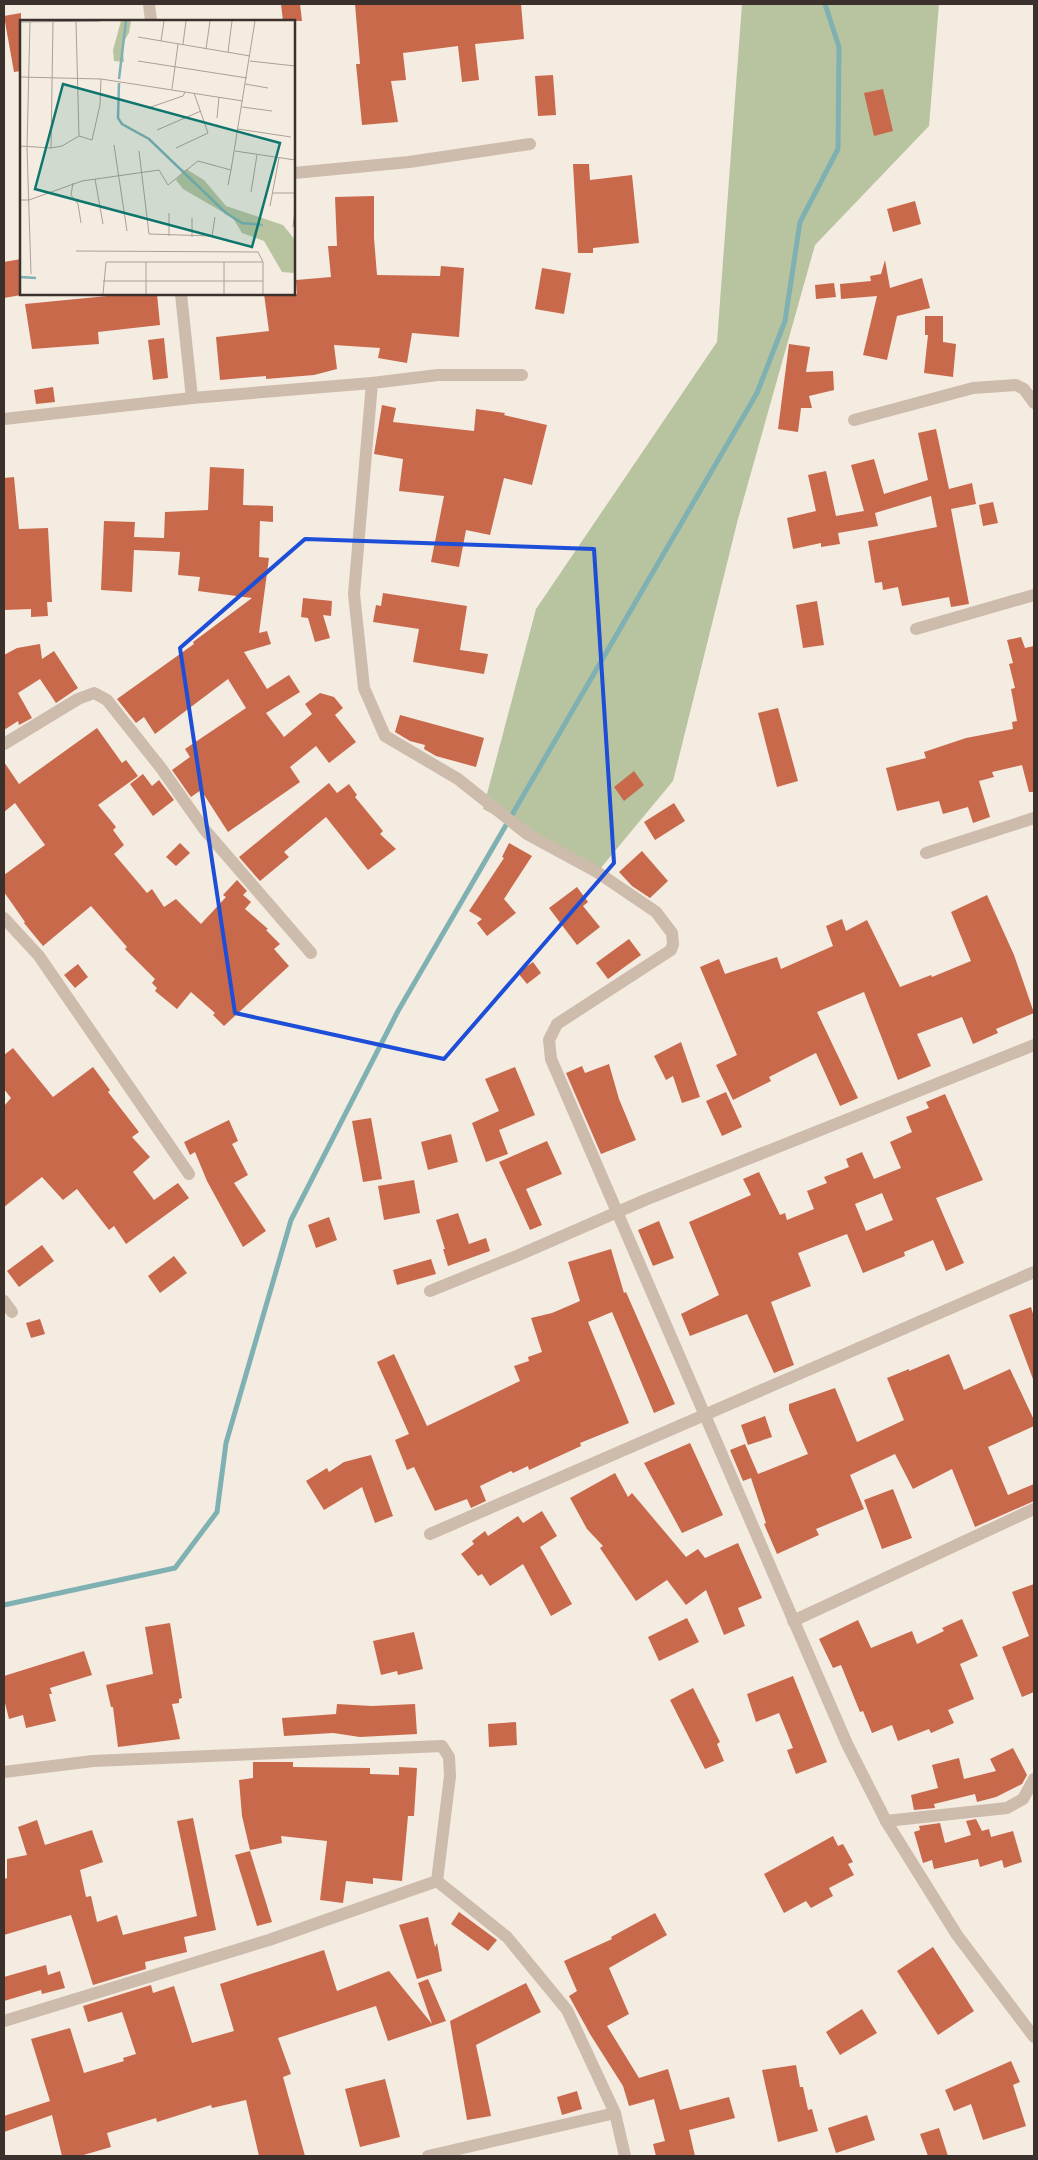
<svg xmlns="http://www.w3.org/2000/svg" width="1038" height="2160" font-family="Roboto,sans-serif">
  <rect width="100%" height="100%" fill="#f4ebe1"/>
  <polygon fill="#b8c4a0" points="742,4 939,4 929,126 815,245 738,519 673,781 600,869 483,809 536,609 717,342"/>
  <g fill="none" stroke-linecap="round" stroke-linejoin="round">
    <polyline stroke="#7fb0b2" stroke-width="5" points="4,1605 175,1568 217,1512 226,1443 291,1220 398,1011 757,393 785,321 800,222 838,149 839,47 825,4"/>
  </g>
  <g fill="#c8694b" fill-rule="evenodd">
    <polygon points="281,4 300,4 302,21 283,21"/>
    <polygon points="355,4 521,4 524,39 475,44 479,80 462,82 458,46 403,53 406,80 391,81 398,122 362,125 356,64 360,64"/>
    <polygon points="21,13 21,71 14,72 4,16"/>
    <polygon points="553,75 556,115 538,116 535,76"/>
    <polygon points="883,89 893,131 874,136 864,93"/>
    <polygon points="573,164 589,164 590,180 632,175 639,243 593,248 593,253 578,253"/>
    <polygon points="374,196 374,238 377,275 440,276 441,266 464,268 459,337 412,333 407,363 378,358 380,348 334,345 337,369 314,375 266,379 266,376 220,380 216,337 269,331 264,294 297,294 296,280 331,277 328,246 337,246 335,197"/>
    <polygon points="915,201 921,224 893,232 887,209"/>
    <polygon points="21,259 21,295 4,298 4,262"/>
    <polygon points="885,260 890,288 922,278 930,308 897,316 887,360 863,355 877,296 841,299 840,284 871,281 870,276 881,274"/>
    <polygon points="542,268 571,273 564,314 535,309"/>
    <polygon points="834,283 836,297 816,299 815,285"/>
    <polygon points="128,294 157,294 160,325 98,332 99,344 32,349 25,304"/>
    <polygon points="925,316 943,316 943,342 956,344 953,377 924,373 928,335 925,335"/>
    <polygon points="164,338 168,378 153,380 148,340"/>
    <polygon points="789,344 810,347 806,372 833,371 834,390 809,396 812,408 801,408 798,432 778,429"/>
    <polygon points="53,387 55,402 36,404 34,390"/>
    <polygon points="382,405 396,408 393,422 474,431 476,409 505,413 504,415 547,425 532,485 504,478 490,535 466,530 459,567 431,562 444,496 399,491 403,459 374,454"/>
    <polygon points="936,429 949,489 972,483 976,504 951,509 969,604 951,607 949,597 902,606 898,587 883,590 882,582 875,583 868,541 937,527 931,496 875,513 878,526 838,533 840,544 821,547 821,543 793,549 787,518 816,511 808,475 826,471 836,516 864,511 851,465 874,459 884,494 928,480 918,433"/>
    <polygon points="210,467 244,469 243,505 273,506 273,522 260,521 259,557 269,558 259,633 267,631 271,644 244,652 267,689 289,675 300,692 266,713 284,737 312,714 305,704 320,693 334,697 343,708 335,715 356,742 329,763 316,746 290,767 300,782 228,832 201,790 191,797 172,770 190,757 185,749 246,708 228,679 155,734 144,717 136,723 117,699 194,644 193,642 252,598 198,591 200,577 178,575 180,552 134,550 132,592 101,590 104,521 135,522 134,537 164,538 165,512 208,510"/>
    <polygon points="14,477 19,529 48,528 52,602 47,602 48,616 31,617 31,609 4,610 4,478"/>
    <polygon points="993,502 998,523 983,526 979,505"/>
    <polygon points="383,593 467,606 460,650 488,654 484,674 413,662 419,629 373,622 376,605 381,606"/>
    <polygon points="303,598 332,601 331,616 323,615 330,638 315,642 308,618 301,617"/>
    <polygon points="817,601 824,645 803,648 796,605"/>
    <polygon points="1021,637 1025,648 1034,646 1034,792 1029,792 1022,765 992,772 994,777 979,781 990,817 973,823 968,807 943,814 939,801 897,811 886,768 926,758 924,752 966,738 1013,729 1012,722 1017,721 1011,689 1015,688 1009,664 1013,663 1007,640"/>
    <polygon points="40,644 42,659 54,651 78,688 56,703 40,679 18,693 32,718 19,725 18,721 4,730 4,655 17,648"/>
    <polygon points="778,708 798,781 777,787 758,713"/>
    <polygon points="400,715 484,738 476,767 436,756 424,749 425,745 410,741 395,732"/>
    <polygon points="97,728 122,763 126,760 138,776 98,805 116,827 113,830 124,845 114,854 147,893 152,889 164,907 176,899 201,924 226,897 223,895 237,880 247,891 243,895 251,902 245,909 268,929 266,930 280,944 274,949 289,966 224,1026 213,1015 215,1013 191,992 177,1009 155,991 157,988 152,983 155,979 125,949 127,947 91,906 43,946 24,923 25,922 4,892 4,875 45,845 15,803 4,812 4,762 19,784"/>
    <polygon points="634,771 644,785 624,801 614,787"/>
    <polygon points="143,774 152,786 159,780 174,800 153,816 130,784"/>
    <polygon points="329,783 337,793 349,784 357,795 355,797 383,831 380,834 396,849 368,870 326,817 284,852 289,857 260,881 239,857"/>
    <polygon points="674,803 685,821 655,840 644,822"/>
    <polygon points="180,843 190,853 176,866 166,857"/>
    <polygon points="509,843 532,856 504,899 516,913 487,936 477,923 482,919 469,911 504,858 502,857"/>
    <polygon points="642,851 668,881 650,898 632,886 619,872"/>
    <polygon points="577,887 588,902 583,906 600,927 577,945 549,908"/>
    <polygon points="987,895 1014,955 1034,1013 996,1029 998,1033 973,1044 962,1017 917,1034 931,1066 898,1080 864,992 817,1012 858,1098 840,1106 816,1053 769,1077 771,1081 733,1100 716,1065 737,1055 700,967 719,959 725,974 777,957 781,969 833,946 826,926 842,919 846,931 867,920 900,987 931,975 932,977 971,961 951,912"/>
    <polygon points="629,939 641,955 608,979 596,963"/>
    <polygon points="533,962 541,973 527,984 518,973"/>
    <polygon points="78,964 88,977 75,988 64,975"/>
    <polygon points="681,1042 700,1097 682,1103 673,1076 666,1080 654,1056"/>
    <polygon points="13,1048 53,1097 93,1067 110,1090 108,1092 139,1132 132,1137 150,1157 133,1172 154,1200 178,1183 189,1198 126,1244 114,1226 109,1230 77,1189 63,1200 42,1177 4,1207 4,1106 11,1098 4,1089 4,1055"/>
    <polygon points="609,1064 619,1099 636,1140 601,1154 566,1073 582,1066 585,1073"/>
    <polygon points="515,1067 535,1115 499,1130 508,1154 486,1162 472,1123 499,1111 485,1079"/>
    <polygon points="726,1092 742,1127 722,1136 706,1101"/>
    <path d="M945 1094 983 1180 936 1198 964 1263 946 1271 933 1240 904 1252 905 1256 863 1273 847 1234 798 1253 811 1286 771 1302 794 1365 774 1373 747 1314 690 1336 681 1314 719 1295 689 1222 751 1195 743 1179 759 1172 780 1215 785 1213 787 1220 814 1209 807 1191 827 1183 824 1177 849 1167 846 1159 862 1152 874 1179 901 1168 890 1142 912 1132 906 1117 929 1108 926 1102ZM882 1193 893 1220 866 1231 855 1204Z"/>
    <polygon points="371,1118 382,1179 363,1182 352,1121"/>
    <polygon points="229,1120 238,1141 232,1144 248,1175 234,1183 266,1231 243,1247 207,1181 195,1152 190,1155 184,1142"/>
    <polygon points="451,1134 458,1162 428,1170 421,1142"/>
    <polygon points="547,1141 562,1174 526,1189 542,1225 530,1230 499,1162"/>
    <polygon points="414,1180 420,1213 384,1220 378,1186"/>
    <polygon points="458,1213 469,1244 486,1238 490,1251 448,1266 443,1249 445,1249 436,1220"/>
    <polygon points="329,1217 337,1240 316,1248 308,1225"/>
    <polygon points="659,1221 674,1258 653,1266 638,1230"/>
    <polygon points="42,1245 54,1261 19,1287 7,1271"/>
    <polygon points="611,1249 624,1293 626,1292 675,1404 654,1413 612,1312 588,1322 629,1423 580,1443 581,1446 529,1470 528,1466 513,1473 511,1471 480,1486 486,1501 471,1508 467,1499 435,1511 414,1467 407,1470 395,1440 409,1434 377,1362 394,1354 427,1426 448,1416 520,1381 514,1366 529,1361 528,1357 542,1352 531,1318 552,1313 580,1301 568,1262"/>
    <polygon points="174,1256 187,1273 160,1293 148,1276"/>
    <polygon points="431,1259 436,1274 397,1285 393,1270"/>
    <polygon points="1031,1307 1034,1317 1033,1379 1009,1315"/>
    <polygon points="40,1319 45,1334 31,1338 26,1323"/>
    <polygon points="949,1354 964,1390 1010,1369 1034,1420 1034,1426 988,1447 1008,1495 1034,1484 1034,1501 975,1527 952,1469 913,1489 895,1454 850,1475 864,1509 816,1529 819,1535 777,1554 764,1524 766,1523 751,1478 743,1481 730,1450 745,1444 758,1474 808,1454 789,1410 789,1404 835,1388 857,1442 904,1420 887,1378 909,1369 909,1371"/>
    <polygon points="765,1416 772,1437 748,1445 741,1425"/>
    <polygon points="690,1443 723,1515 682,1533 644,1463"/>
    <polygon points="371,1455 393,1516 375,1523 362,1487 324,1510 306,1481 327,1468 329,1472 344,1462"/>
    <polygon points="615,1473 628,1497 632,1493 686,1557 698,1549 705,1558 738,1543 762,1598 738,1608 745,1626 724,1635 706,1590 686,1605 667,1580 636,1601 600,1548 603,1546 587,1529 570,1498"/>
    <polygon points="893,1489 912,1538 882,1549 864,1500"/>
    <polygon points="542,1511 557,1536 540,1547 572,1604 551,1616 523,1564 490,1586 482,1574 478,1576 461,1554 474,1544 472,1541 485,1531 488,1536 518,1516 523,1523"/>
    <polygon points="1034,1584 1034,1692 1022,1697 1002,1647 1029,1636 1012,1592"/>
    <polygon points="687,1618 699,1642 659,1661 648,1637"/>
    <polygon points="962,1619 978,1656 960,1664 974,1699 948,1710 954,1723 931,1733 929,1729 898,1741 892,1725 872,1733 863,1711 860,1712 841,1665 833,1668 819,1639 858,1620 871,1648 912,1631 917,1644 944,1631 942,1628"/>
    <polygon points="170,1623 182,1698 179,1699 179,1703 172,1704 180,1739 118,1747 113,1707 111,1707 106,1685 153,1674 145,1627"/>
    <polygon points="414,1632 423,1669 398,1675 397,1671 381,1675 373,1641"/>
    <polygon points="84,1651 92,1675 50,1688 52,1694 49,1694 56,1721 26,1728 23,1715 9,1719 4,1699 4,1676"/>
    <polygon points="793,1676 827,1762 796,1774 787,1750 793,1748 779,1713 756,1722 747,1694"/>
    <polygon points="693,1688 720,1742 717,1744 724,1761 705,1769 670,1700"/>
    <polygon points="337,1704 372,1706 415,1704 417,1734 360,1737 333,1733 284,1736 282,1718 336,1714"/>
    <polygon points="516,1722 517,1745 489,1747 488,1724"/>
    <polygon points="1013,1748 1027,1775 1022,1784 996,1797 977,1802 975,1794 934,1804 935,1808 914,1810 911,1795 938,1788 932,1765 959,1758 964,1779 996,1771 990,1759"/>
    <polygon points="253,1762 293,1762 293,1767 370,1768 370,1774 399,1775 399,1767 417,1768 414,1816 408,1816 402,1881 373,1878 373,1884 346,1881 343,1903 320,1900 327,1841 281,1836 282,1843 250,1850 242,1816 239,1780 253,1778"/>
    <polygon points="193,1818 216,1930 184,1937 187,1952 145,1962 146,1969 93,1985 71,1915 4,1935 4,1879 7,1878 7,1859 27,1855 18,1827 37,1820 45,1845 92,1830 103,1862 80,1870 86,1897 91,1896 97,1922 117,1915 123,1935 197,1916 177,1821"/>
    <polygon points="976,1819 982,1831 989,1829 991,1837 1013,1831 1022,1862 1004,1868 1002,1860 980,1867 978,1859 934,1869 932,1860 923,1863 914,1832 920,1830 919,1826 940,1823 945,1843 971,1835 966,1821"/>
    <polygon points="833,1836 838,1846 843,1844 853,1862 848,1864 854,1875 829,1888 833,1896 811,1908 806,1901 784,1913 764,1874"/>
    <polygon points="250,1851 272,1922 257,1926 235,1855"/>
    <polygon points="459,1912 497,1940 488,1951 451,1924"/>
    <polygon points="655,1913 667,1935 609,1968 629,2014 607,2026 639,2078 668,2069 680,2110 729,2097 735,2118 689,2130 695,2156 656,2156 653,2144 665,2141 654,2099 629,2106 623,2086 590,2034 569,1996 577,1991 564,1961 612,1939 611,1937"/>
    <polygon points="428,1917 435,1947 437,1943 442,1971 417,1979 399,1925"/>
    <polygon points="933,1947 974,2011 938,2035 897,1971"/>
    <polygon points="324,1950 337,1991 389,1971 432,2024 418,1983 428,1979 446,2021 388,2041 376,2006 278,2038 291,2074 283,2077 305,2156 259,2156 246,2100 212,2108 211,2105 157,2122 156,2118 107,2133 111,2147 80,2156 62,2156 52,2115 4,2132 4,2116 50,2101 31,2039 70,2028 84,2073 124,2061 123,2058 136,2054 122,2012 88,2022 83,2006 151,1985 153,1993 174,1986 192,2043 234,2031 220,1984"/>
    <polygon points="46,1965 48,1975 60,1971 65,1988 42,1994 41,1990 4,2001 4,1977"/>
    <polygon points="526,1983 541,2012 476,2045 491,2116 467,2120 450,2021"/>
    <polygon points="862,2009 877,2033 840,2055 826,2032"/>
    <polygon points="1011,2061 1020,2082 1013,2085 1026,2126 983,2140 971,2104 954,2111 945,2090"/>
    <polygon points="796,2065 800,2087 803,2087 808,2110 812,2109 818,2131 778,2142 762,2070"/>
    <polygon points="385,2079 400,2137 360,2147 345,2089"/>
    <polygon points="577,2091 582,2109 562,2115 557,2097"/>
    <polygon points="867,2115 875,2140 836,2153 828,2128"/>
    <polygon points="939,2128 948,2156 928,2156 920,2134"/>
  </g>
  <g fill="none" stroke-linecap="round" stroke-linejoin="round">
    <g stroke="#cdbbac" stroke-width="12">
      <polyline points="149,4 151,21"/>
      <polyline points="294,173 409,162 530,144"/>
      <polyline points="181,294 192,398"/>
      <polyline points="372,383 438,375 522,375"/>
      <polyline points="4,419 192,398 372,383 354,594 364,688 385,736 458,779 527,834 597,872 656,912 672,933 673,944 671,950 557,1024 549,1040 551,1059 847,1744 886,1821 957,1935 1034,2037"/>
      <polyline points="854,420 973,388 1016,385 1024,389 1034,403"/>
      <polyline points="916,629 1034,595"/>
      <polyline points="4,744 78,699 94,693 107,700 161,768 204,829 311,953"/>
      <polyline points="926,853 1034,818"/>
      <polyline points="4,918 39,956 189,1174"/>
      <polyline points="430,1291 519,1255 645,1200 1034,1045"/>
      <polyline points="4,1301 12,1312"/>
      <polyline points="430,1534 1034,1272"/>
      <polyline points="793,1621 1034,1509"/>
      <polyline points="4,1772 93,1761 442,1746 449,1757 450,1776 437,1881"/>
      <polyline points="886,1821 1007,1808 1023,1799 1034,1779"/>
      <polyline points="4,2021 269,1940 437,1881 507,1937 567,2010 615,2113 625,2156"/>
      <polyline points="428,2156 615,2113"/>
    </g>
  </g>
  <path fill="none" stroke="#1d4ed8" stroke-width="4" stroke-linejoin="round" d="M305 539 594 549 614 863 444 1059 235 1013 180 648Z"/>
  <g transform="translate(20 20)">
    <rect width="275" height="275" fill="#f4ebe1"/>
    <path d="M101 1H111L109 13 102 24 104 42 94 41 93 30ZM166 149 184 160 206 186 263 205 275 220V258L274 253 262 252 244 221 222 213 213 198 163 169 156 160Z" fill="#b8c4a0"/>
    <path fill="none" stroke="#7fb0b2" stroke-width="2.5" d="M99 59 106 1M99 63 98 98 102 104 129 119 206 193 222 203 243 205M0 257 16 258"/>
    <path fill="none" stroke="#aaa098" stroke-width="1" d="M0 2 80 1M10 2 7 127 11 254M118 17 230 36M141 21 144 1M163 24 166 1M186 29 190 1M208 32 212 1M118 41 227 58M230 41 275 46M0 57 81 59 223 81M225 64 248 68M152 69 158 24M222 87 252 91M128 88 163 76 165 72M197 98 199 77M218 109 271 117M137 110 181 91M59 116 72 120 80 85 81 59M94 125 107 211M0 126 31 128 42 126 59 116 56 2M31 128 33 2M156 128 188 113 174 73M119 131 129 214 192 216 195 197M215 131 275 140M75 159 83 204M53 163 51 175 58 184 61 203M208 165 211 150M231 172 237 135M253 173H275M0 180H9L62 161 139 150 148 165 178 141 211 150 235 1M250 186 259 138M149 193V216M172 198V217M273 207 275 190M56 231 238 232 243 242M204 242V274M83 261H243M83 274 86 242H243V274M126 274V242"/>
    <path fill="#0f766e" fill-opacity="0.15" stroke="#0f766e" stroke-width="2.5" d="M43 64 260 123 232 227 15 169Z"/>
    <rect width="275" height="275" fill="none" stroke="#3b302b" stroke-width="2.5"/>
  </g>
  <rect width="1038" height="2160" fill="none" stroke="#3b302b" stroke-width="10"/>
</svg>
